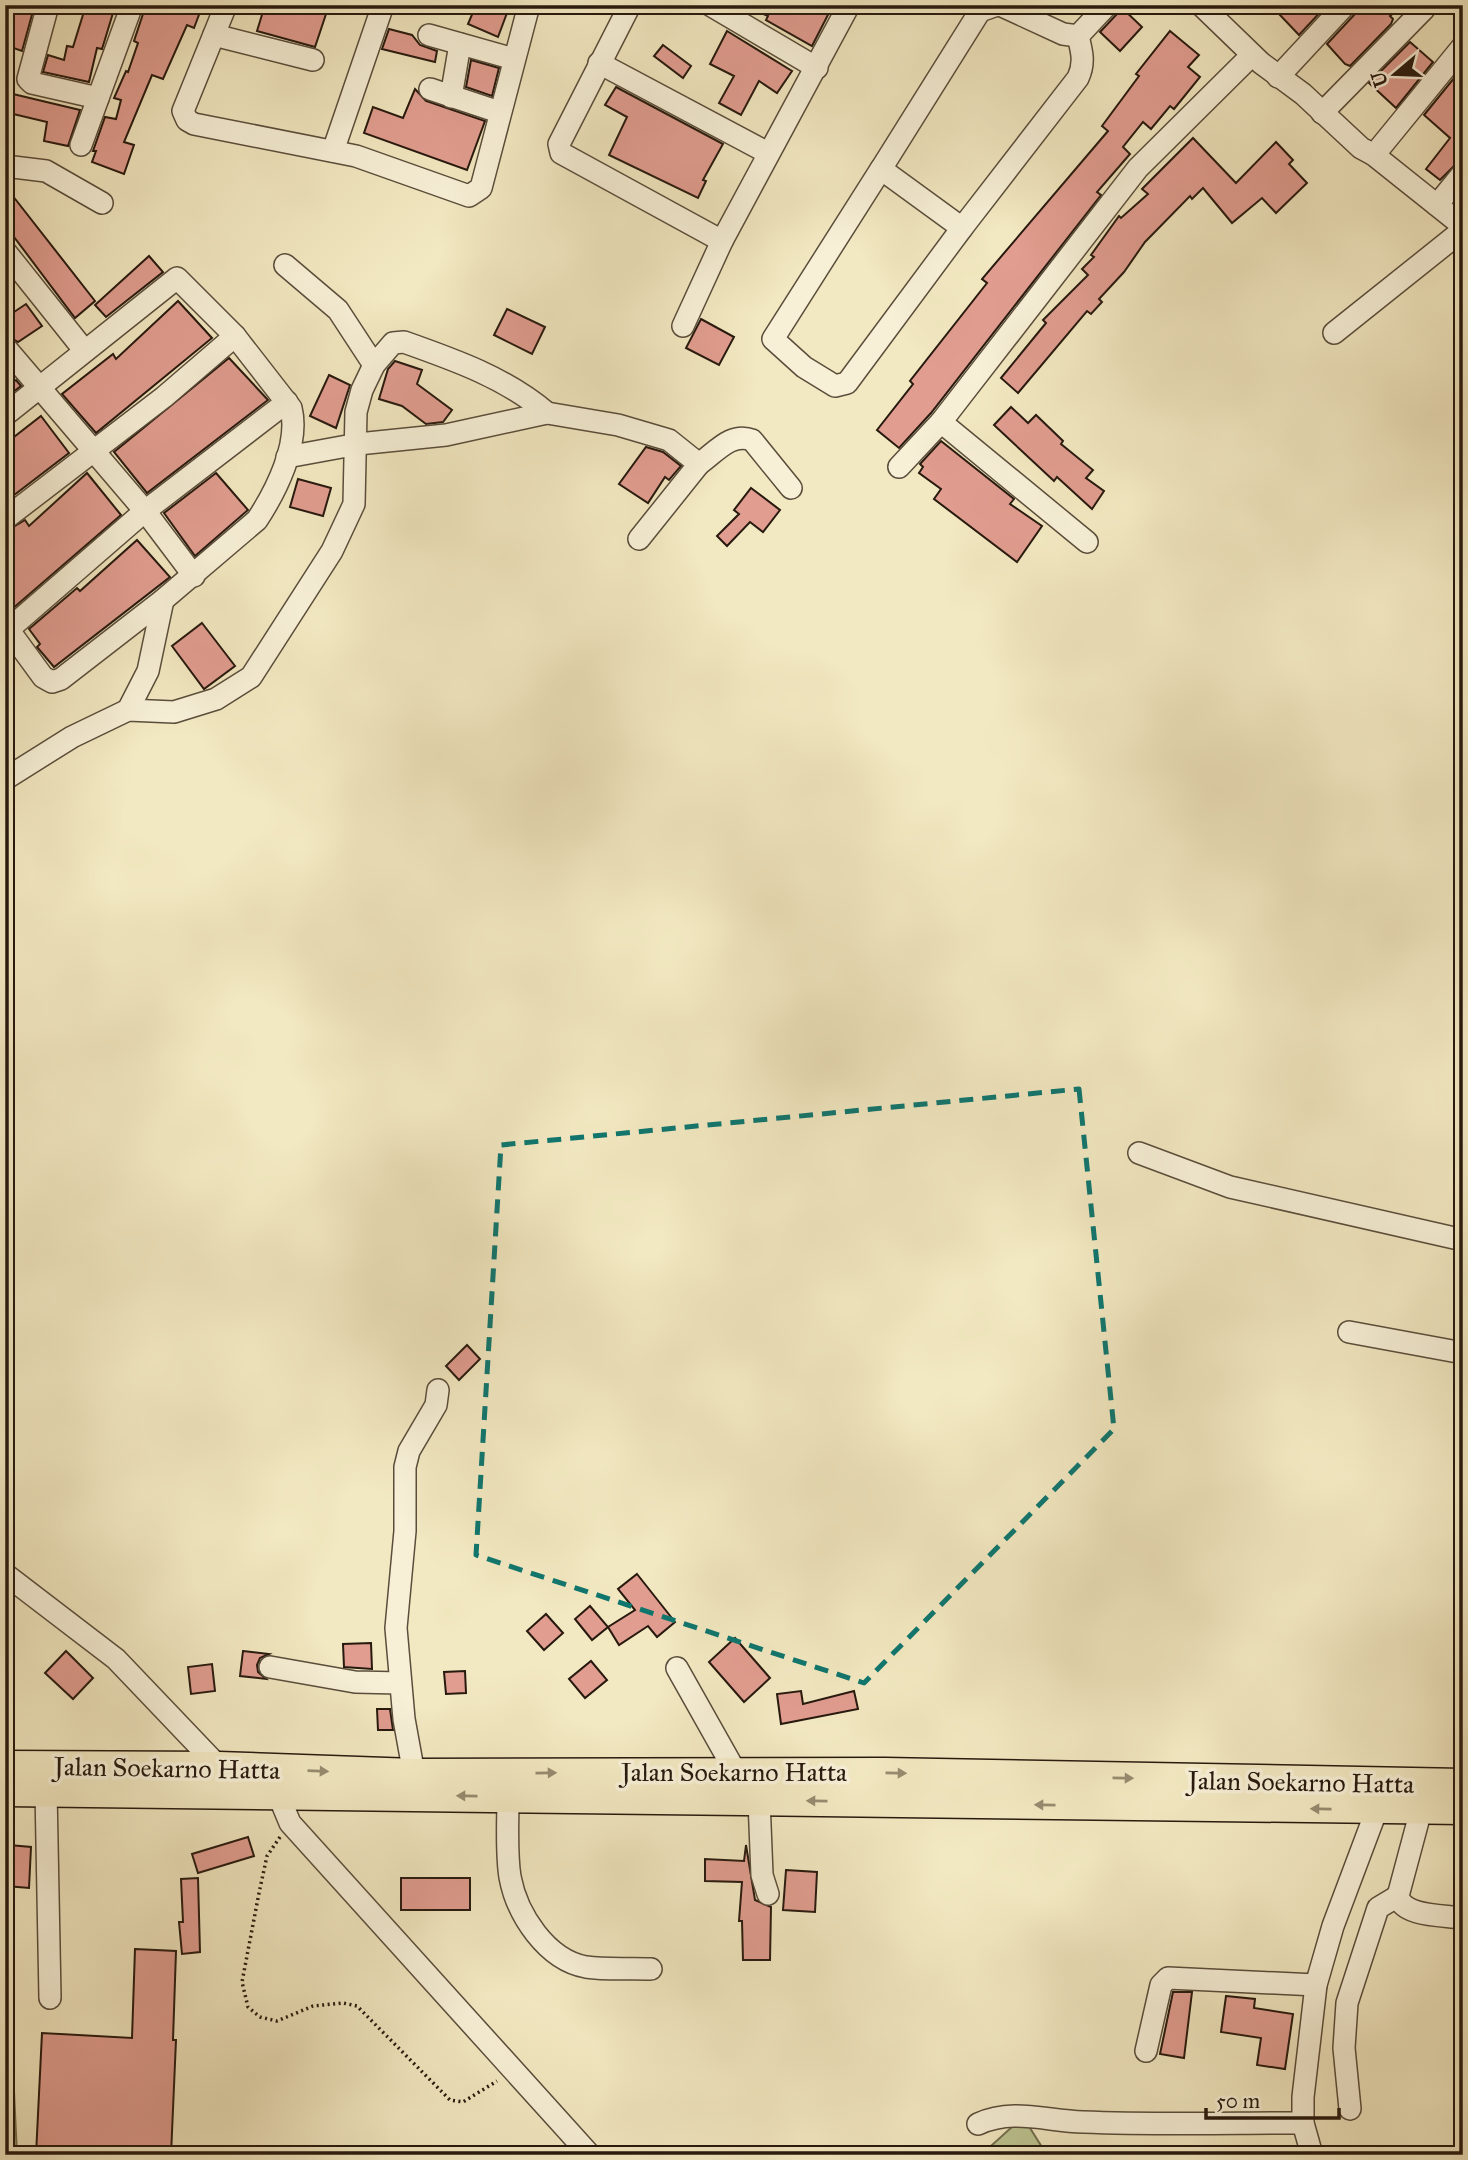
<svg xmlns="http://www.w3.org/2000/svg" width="1468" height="2160" font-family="'IM FELL Great Primer',serif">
  <rect width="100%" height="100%" fill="#f2e8c1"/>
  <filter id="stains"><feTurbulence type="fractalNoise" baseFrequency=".00286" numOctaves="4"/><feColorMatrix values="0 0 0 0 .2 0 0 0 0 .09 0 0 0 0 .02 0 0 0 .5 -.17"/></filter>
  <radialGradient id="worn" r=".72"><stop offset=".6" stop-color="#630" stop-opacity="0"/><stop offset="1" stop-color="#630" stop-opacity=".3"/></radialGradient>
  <g fill="#bcc592" stroke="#726f50" stroke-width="2">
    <polygon points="5,1901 17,2155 5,2155"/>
    <polygon points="1023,2117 1047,2155 981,2155"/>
  </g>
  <g fill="#e19d90" stroke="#27190e" stroke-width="2">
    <polygon points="86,5 113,13 102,49 97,48 89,82 43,72 48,55 64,60 67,46 73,47"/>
    <polygon points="146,5 200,5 200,12 194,28 187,25 163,79 152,75 124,142 134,145 124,174 92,162 96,151 93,151 105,117 116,119 121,100 114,98 126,71 128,72 138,43 134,41"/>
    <polygon points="265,5 329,5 315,47 257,31"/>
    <polygon points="476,5 510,5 498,37 468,24"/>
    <polygon points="742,5 833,5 812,46 766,20 768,16"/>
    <polygon points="1288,5 1327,5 1299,35 1279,14"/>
    <polygon points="1358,5 1403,5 1390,16 1393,19 1391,24 1350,66 1345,64 1327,44 1355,14"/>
    <polygon points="16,6 33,11 22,51 5,45 5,8 14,11"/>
    <polygon points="1120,6 1142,27 1120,51 1100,32 1117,14"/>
    <polygon points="389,29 412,35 420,45 437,51 435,62 382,49"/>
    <polygon points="727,31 792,71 777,93 759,81 741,115 719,103 734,76 710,64"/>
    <polygon points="1170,31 1199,55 1188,67 1200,77 1174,109 1170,106 1151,129 1143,122 1123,147 1130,154 1097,192 1101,195 931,413 899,448 877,430 913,384 910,381 987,283 982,279 1108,131 1102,126 1139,76 1136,74"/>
    <polygon points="1410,42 1433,62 1396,108 1369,83"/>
    <polygon points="663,45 691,66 683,78 654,56"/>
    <polygon points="471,60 499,68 492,96 466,87"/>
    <polygon points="1463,67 1463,157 1440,180 1426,169 1450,138 1424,115"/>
    <polygon points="616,87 723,144 703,180 706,181 698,198 609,155 627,117 605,105"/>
    <polygon points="415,89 426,101 485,121 467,170 364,133 373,107 403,118"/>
    <polygon points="13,94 80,110 68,146 44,141 47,122 9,113"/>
    <polygon points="1193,138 1236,183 1276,142 1293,160 1289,164 1307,183 1276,213 1262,198 1232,223 1203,188 1192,199 1190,196 1145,242 1124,272 1099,299 1102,302 1091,314 1087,311 1018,393 1001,378 1046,323 1043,320 1088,275 1082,269 1094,257 1091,255 1119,216 1121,218 1148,194 1142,189"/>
    <polygon points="5,186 95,301 75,318 5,225"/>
    <polygon points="149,256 163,272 106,317 95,305"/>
    <polygon points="178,301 212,338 96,433 62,394 113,354 116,359"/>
    <polygon points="26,304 42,326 18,342 5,334 5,318"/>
    <polygon points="507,309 545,327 532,354 494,335"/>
    <polygon points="701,319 734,337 719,365 686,348"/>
    <polygon points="229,358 268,400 147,493 114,452"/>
    <polygon points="395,361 422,370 417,384 452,410 443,422 426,424 402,406 379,399 388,369"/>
    <polygon points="329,375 350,385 336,428 310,416"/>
    <polygon points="16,380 21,386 5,398 5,387"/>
    <polygon points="1011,407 1028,423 1036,415 1063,441 1061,444 1093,470 1086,478 1104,491 1092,509 1057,477 1054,481 994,425"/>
    <polygon points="41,416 69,453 5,502 5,444"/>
    <polygon points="941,441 1014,499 1010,504 1042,526 1017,562 934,499 941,489 919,473 923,467 920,464"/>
    <polygon points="646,447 663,452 681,466 669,480 665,477 648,503 619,484"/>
    <polygon points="87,473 121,515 11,610 5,603 5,532 25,520 29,526"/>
    <polygon points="216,473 248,510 195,556 164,513"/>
    <polygon points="298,479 331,488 323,516 290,507"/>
    <polygon points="751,488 780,510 763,532 750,522 727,546 717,536 739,514 734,510"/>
    <polygon points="137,540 170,577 54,667 37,647 40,644 29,629 77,588 80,591"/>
    <polygon points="202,623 235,666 204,689 172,646"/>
    <polygon points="467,1345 480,1359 459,1380 446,1366"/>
    <polygon points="637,1574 675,1622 657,1637 648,1626 619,1645 608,1627 635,1610 618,1589"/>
    <polygon points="590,1606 608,1627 592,1640 575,1619"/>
    <polygon points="546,1614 563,1633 544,1650 527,1631"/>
    <polygon points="735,1638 770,1678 744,1702 709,1662"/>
    <polygon points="371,1643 372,1669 344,1667 343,1644"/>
    <polygon points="66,1651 93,1678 73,1699 45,1673"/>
    <polygon points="243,1651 269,1654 260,1658 257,1665 258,1672 266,1679 240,1676"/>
    <polygon points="591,1661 607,1680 585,1698 569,1679"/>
    <polygon points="212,1664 215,1691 191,1694 188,1667"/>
    <polygon points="465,1671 466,1693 446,1694 444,1672"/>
    <polygon points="801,1691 803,1704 854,1691 858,1709 781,1724 777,1694"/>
    <polygon points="377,1709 390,1709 393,1730 378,1730"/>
    <polygon points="248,1837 254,1856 198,1873 192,1854"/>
    <polygon points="9,1845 31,1847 29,1888 6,1886"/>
    <polygon points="746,1845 755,1900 771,1907 770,1960 743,1960 742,1921 739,1921 742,1882 705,1881 705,1859 744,1861"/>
    <polygon points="786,1870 817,1872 815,1912 783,1910"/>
    <polygon points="198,1878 200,1952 182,1954 179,1922 183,1922 181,1879"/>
    <rect x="401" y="1878" width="69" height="32"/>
    <polygon points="135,1949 176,1951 173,2040 176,2040 171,2155 36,2155 42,2033 132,2038"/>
    <polygon points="1173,1992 1192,1992 1184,2058 1160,2054"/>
    <polygon points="1226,1996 1255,1999 1254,2008 1293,2014 1285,2069 1257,2065 1261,2038 1221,2032"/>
  </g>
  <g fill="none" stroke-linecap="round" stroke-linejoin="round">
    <g stroke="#5a4d3b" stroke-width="24">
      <g id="minor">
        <polyline points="48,5 28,79 32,83 98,98"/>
        <polyline points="226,5 183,111 187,120 194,124 356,156 469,196 481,188 529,5"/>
        <polyline points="630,5 559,144 561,153 722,241"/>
        <polyline points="710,5 817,68"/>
        <path d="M997 5 980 11 881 169 962 228 1078 78C1085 63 1082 52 1078 36"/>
        <polyline points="1000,5 1063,34 1078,36"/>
        <polyline points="1201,5 1261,63 1303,94 1361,148 1374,155 1463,226"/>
        <polyline points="214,35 313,60"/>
        <polyline points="429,35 514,59"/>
        <polyline points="1078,36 1107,5"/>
        <polyline points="599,63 768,153"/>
        <polyline points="1278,77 1345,5"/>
        <polyline points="430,89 499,112"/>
        <polyline points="451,97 460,44"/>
        <polyline points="1322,113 1424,9"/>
        <polyline points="81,145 132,5"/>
        <polyline points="333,151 383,5"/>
        <polyline points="1374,155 1463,46"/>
        <polyline points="5,166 46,171 102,203"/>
        <polyline points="881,169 773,339 804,367 835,386 847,383 962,228"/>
        <polyline points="1437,205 1463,173"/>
        <polyline points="5,251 84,350"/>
        <polyline points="285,265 338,310 374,365"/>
        <polyline points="683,326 722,241 849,5"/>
        <polyline points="1334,333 1463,230"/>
        <polyline points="5,347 145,511 194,576"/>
        <path d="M5 415 177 278 235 336 291 408C300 444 276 491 257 520L163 600 61 679 52 682 43 677 5 625"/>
        <polyline points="941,422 1087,542"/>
        <polyline points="287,457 358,444 446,435 547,413 618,425 669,440 699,464 639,539"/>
        <path d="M699 464C716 452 731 432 752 440L791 488"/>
        <polyline points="899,467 941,422 1138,168 1252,55"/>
        <polyline points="5,519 164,397 235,336"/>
        <polyline points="9,629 145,511 287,402"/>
        <polyline points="128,710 148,671 163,600"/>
        <path d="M5 779 72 737 128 710 174 712 216 699 251 677 332 551 354 504 356 412 362 390 374 365 393 343 404 342C455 360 506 378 547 413"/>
        <polyline points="1139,1153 1230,1187 1463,1240"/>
        <polyline points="1349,1332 1463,1353"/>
        <polyline points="5,1574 116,1659 219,1767"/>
        <polyline points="270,1667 355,1682 400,1683"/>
        <polyline points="677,1668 735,1771"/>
        <polyline points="414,1774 404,1719 396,1628 405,1531 405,1467 409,1451 436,1405 438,1390"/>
        <polyline points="46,1791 50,1998"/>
        <polyline points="278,1794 290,1823 590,2155"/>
        <path d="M508 1796C508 1823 506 1852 510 1877 517 1915 547 1960 586 1967 607 1970 630 1968 651 1969"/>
        <polyline points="759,1800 762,1875 768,1894"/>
        <path d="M1421 1810 1398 1896C1403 1917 1443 1915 1461 1918"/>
        <polyline points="1146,2051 1161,1985 1168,1978 1316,1985"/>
        <polyline points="1350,2109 1344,2048 1347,2003 1378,1908 1398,1896"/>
        <path d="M978 2124C1013 2108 1046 2121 1083 2122 1156 2125 1230 2123 1303 2123"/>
        <polyline points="1312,2155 1303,2123 1303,2097 1316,1985 1333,1926 1377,1809"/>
      </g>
    </g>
    <g stroke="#27190e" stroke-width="33">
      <g id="highway">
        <polyline points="5,1766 219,1767 414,1774 885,1773 1463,1784"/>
        <polyline points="5,1791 1463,1809"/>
      </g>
    </g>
    <polyline stroke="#27190e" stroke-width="3.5" stroke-dasharray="2 3.5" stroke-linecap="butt" points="280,1837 267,1856 259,1893 242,1982 248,2007 260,2017 277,2021 313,2006 343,2003 357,2006 450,2100 463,2102 497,2081"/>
    <use href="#minor" stroke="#f7f0d7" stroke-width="21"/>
    <use href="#highway" stroke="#f2e8c1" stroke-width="30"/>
  </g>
  <defs><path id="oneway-solid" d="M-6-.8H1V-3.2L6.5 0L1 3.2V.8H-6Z" transform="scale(1.75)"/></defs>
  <g fill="#978b70">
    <use href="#oneway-solid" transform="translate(318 1771) rotate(2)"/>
    <use href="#oneway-solid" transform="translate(546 1773) rotate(-1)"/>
    <use href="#oneway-solid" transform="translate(896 1773) rotate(1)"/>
    <use href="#oneway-solid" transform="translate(1123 1778) rotate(1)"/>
    <use href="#oneway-solid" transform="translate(467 1796) rotate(-179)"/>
    <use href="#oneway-solid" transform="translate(817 1801) rotate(-179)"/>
    <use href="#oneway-solid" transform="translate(1045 1805) rotate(-179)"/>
    <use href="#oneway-solid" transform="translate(1321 1809) rotate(-179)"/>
  </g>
  <path fill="none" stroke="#0f766e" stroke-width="5" stroke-dasharray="14 9" stroke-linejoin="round" d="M1079 1089 1114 1429 864 1683 476 1555 501 1145Z"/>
  <g text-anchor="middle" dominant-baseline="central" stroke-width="7" stroke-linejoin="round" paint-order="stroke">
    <g font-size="26" fill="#27190e" stroke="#f7f0d7">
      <text transform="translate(167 1768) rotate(1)">Jalan Soekarno Hatta</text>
      <text x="734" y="1772">Jalan Soekarno Hatta</text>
      <text transform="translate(1301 1782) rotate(1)">Jalan Soekarno Hatta</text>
    </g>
  </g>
  <rect width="1468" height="2160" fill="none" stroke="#f2e8c1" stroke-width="28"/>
  <rect x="7" y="7" width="1454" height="2146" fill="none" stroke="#27190e" stroke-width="3.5"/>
  <rect x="14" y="14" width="1440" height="2132" fill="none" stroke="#27190e" stroke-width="2"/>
  <g transform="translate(1395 74) rotate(251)" stroke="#f7f0d7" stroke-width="5" paint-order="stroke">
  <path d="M0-5L12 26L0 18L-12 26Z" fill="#27190e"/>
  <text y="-10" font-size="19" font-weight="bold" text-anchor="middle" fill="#27190e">U</text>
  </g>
  <path d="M1206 2108v10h133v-10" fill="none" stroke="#27190e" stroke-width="3.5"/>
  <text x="1216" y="2108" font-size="21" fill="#27190e" stroke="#f7f0d7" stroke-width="5" paint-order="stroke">50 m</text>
  <rect width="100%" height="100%" filter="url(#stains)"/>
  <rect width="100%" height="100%" fill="url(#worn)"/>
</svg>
